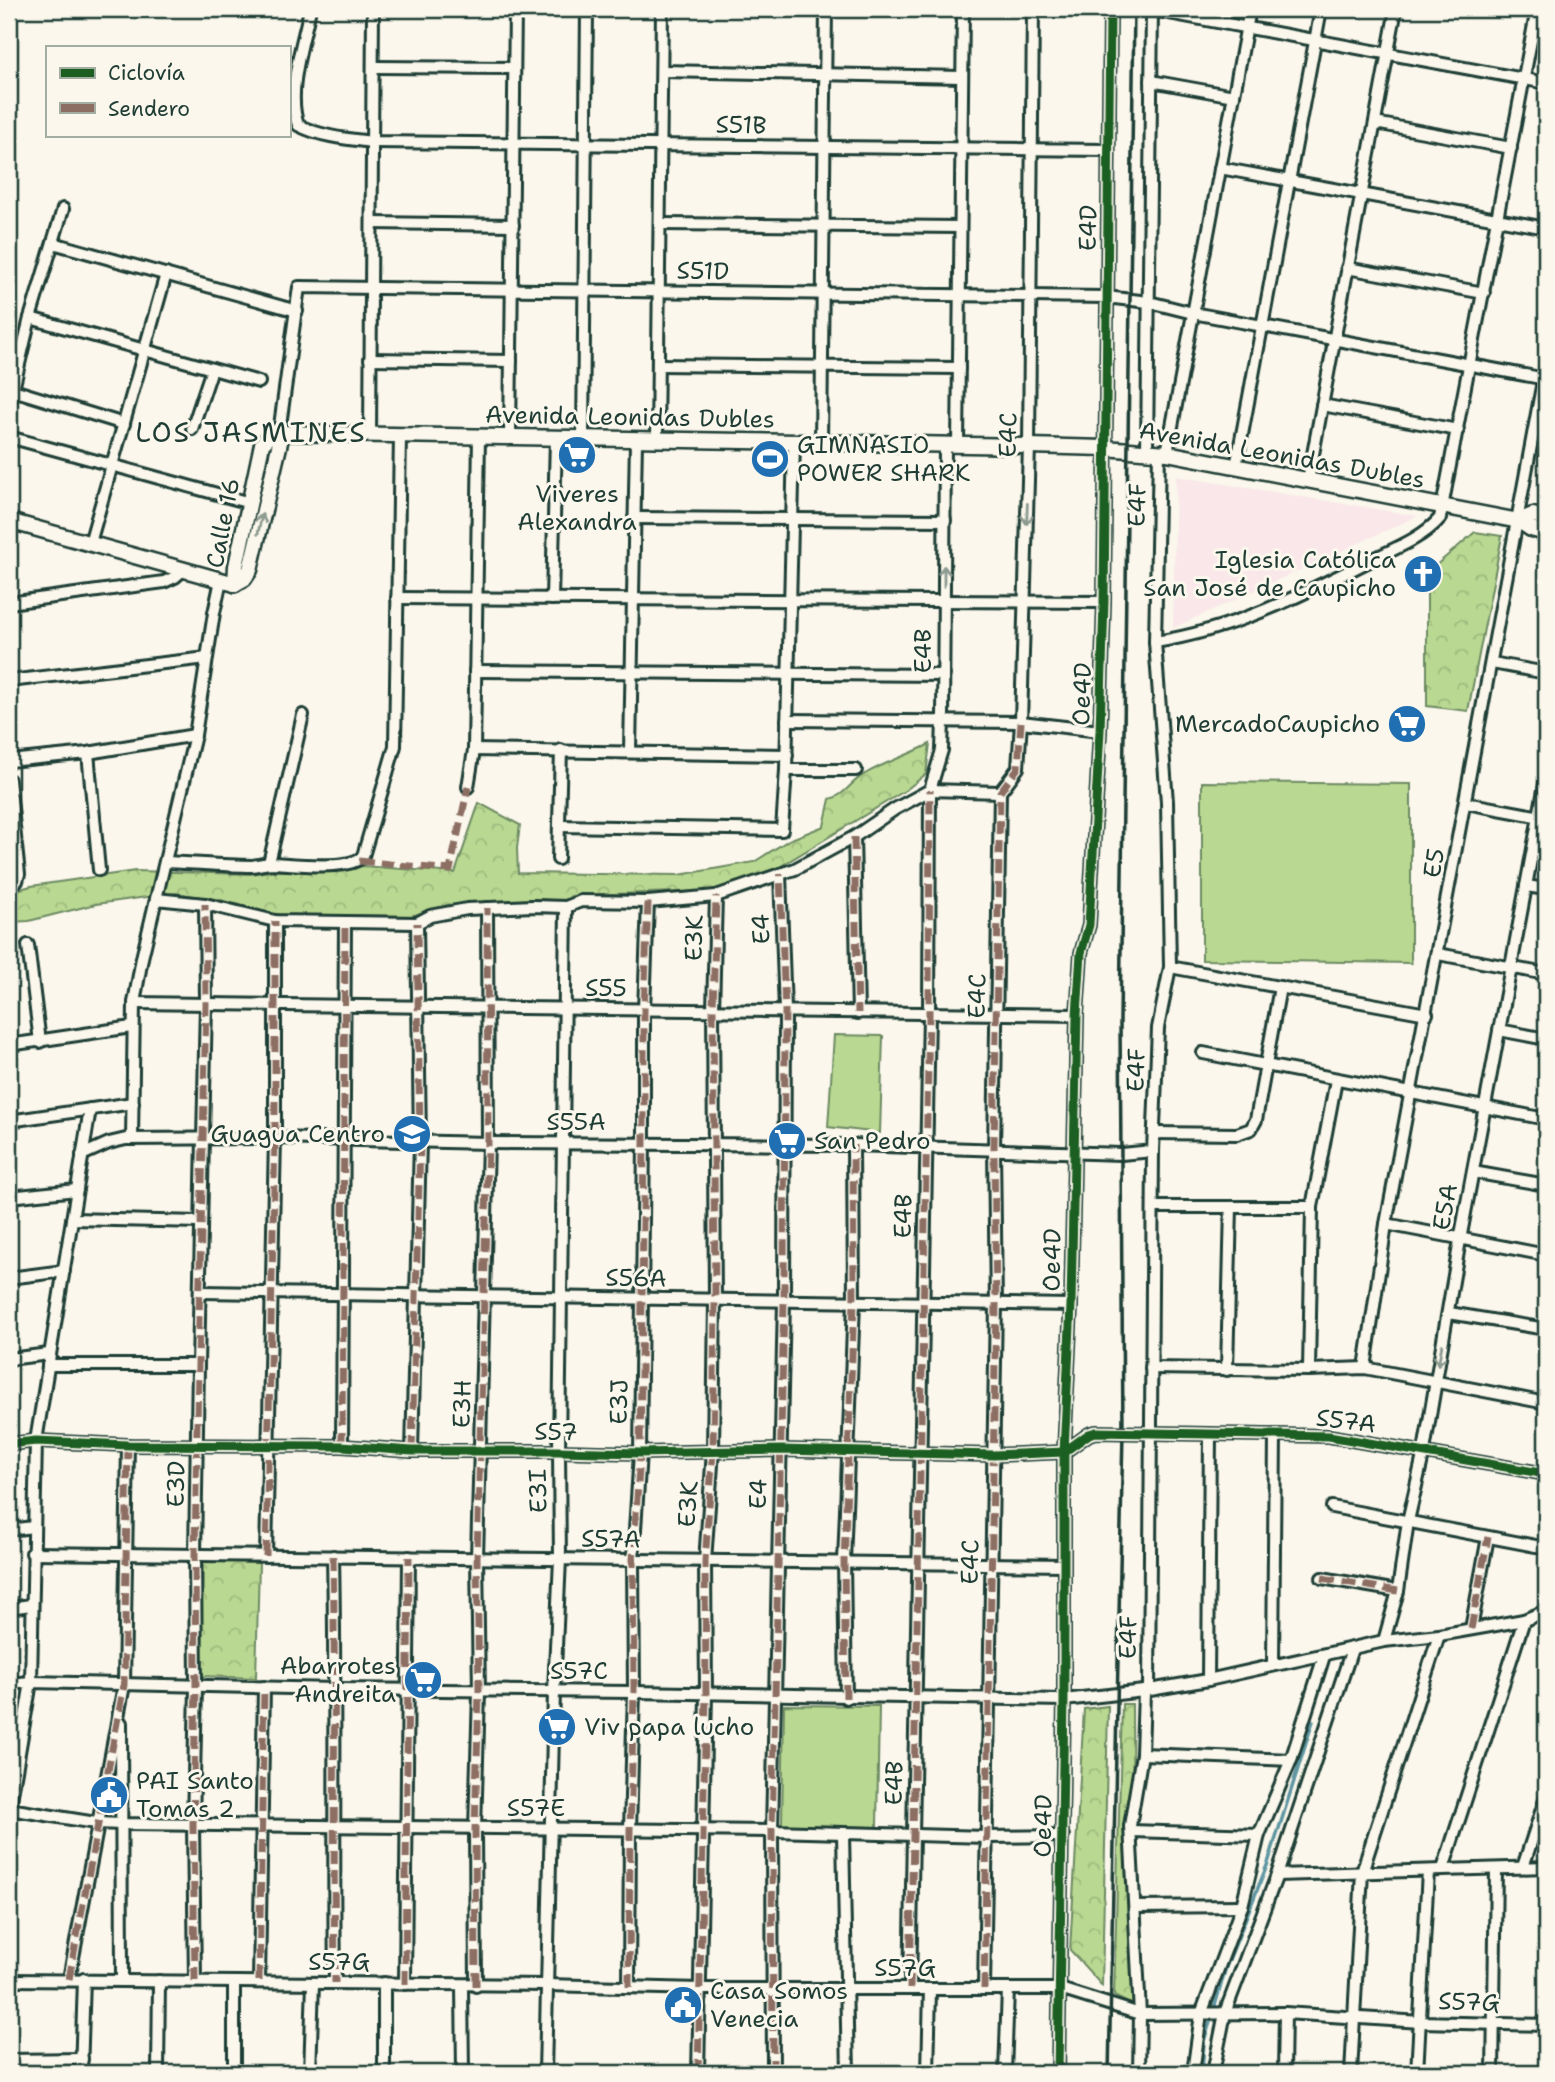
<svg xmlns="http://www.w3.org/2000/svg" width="1555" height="2082" font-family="'Shantell Sans',sans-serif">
  <defs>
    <pattern id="forest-crowns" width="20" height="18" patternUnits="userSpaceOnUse" patternTransform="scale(1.75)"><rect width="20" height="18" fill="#b9d891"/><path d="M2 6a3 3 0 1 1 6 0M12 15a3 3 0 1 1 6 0" fill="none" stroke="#9fba7e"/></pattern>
  </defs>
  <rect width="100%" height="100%" fill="#fbf7ec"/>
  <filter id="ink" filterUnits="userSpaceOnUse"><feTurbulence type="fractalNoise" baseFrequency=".0143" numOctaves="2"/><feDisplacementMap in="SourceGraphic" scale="14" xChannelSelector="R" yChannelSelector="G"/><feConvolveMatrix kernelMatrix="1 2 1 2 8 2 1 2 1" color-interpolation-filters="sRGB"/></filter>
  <g filter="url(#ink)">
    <polygon fill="#f9e7e9" points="1176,476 1418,516 1173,628"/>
    <g fill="url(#forest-crowns)" stroke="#6c8a62" stroke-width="2">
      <polygon points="1475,532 1502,536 1468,711 1427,706 1427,586 1435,566"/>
      <path d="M930 744 926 774 906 790 776 869 711 891 582 895 571 896 564 901 534 899 447 905 411 916 273 915 220 900 176 893 96 904 29 921 9 922V892L31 886 135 871 250 874 271 871H315L362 866 455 873 479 803 520 825 517 848 518 873 679 875 754 862 789 840 824 826 830 799C846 795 850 782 865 774 885 762 909 755 930 744Z"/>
      <polygon points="203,1561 259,1563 256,1678 200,1676"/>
      <polygon points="1122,1704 1132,1704 1134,2006 1114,1996"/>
      <polygon points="1108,1706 1102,1986 1070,1950 1084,1709"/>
    </g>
    <g fill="#b9d891" stroke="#6c8a62" stroke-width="2">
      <polygon points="1202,782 1411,784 1411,963 1202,960"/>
      <polygon points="834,1035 883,1036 880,1133 828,1127"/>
      <polygon points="784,1705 879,1706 877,1827 782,1825"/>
    </g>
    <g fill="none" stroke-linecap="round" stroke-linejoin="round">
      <g stroke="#5f96a2" stroke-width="3.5">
        <polyline points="1214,2009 1226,1967 1268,1863 1313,1721"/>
        <polyline points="1202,2073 1204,2041 1211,2019"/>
      </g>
      <g stroke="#1f3d34" stroke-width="16">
        <g id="street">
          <path d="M310 9C303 43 286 92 298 125 321 137 347 139 373 142L1108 150"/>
          <polyline points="1152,10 1546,83"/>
          <polyline points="374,67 514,68"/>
          <polyline points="662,71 962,77"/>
          <polyline points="1151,81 1234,96"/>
          <polyline points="1375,123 1511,148"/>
          <polyline points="1220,168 1546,228"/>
          <polyline points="372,223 513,225"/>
          <polyline points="660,224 960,227"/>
          <polyline points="53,243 297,311"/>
          <polyline points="1347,268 1484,293"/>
          <polyline points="30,318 259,382"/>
          <polyline points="370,359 511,361"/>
          <polyline points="658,365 959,368"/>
          <polyline points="13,390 124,424"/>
          <polyline points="1322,405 1458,430"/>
          <polyline points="9,406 30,318 63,209"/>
          <polyline points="192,429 212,369"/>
          <polyline points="279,433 299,287 1106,297 1149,302 1193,313 1546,379"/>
          <polyline points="370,436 373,9"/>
          <polyline points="9,437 250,503"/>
          <polyline points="510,438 515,9"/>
          <polyline points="583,439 587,9"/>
          <polyline points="657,441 662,9"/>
          <polyline points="821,443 826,9"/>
          <polyline points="958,445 963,9"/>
          <polyline points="1147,451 1152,9"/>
          <polyline points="1167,453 1250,9"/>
          <polyline points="1236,467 1321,9"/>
          <polyline points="1308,481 1396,9"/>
          <polyline points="634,518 945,520"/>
          <polyline points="90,543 166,274"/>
          <polyline points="397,598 1104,602"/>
          <polyline points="552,599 556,438"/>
          <polyline points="9,603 164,582 175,577 183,570"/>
          <path d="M1155 642C1233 630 1302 595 1371 560 1394 549 1423 538 1440 518L1537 9"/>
          <polyline points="1492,663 1546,673"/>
          <polyline points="475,671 944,675"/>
          <polyline points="9,681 207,658"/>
          <polyline points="787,720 1021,722 1100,731"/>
          <polyline points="474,750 787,755"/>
          <polyline points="630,751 636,441"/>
          <polyline points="88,753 99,870"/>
          <polyline points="9,761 88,753 195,735"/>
          <polyline points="786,770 856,770"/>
          <polyline points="9,780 19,874 17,881 9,884"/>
          <polyline points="468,787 474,750 479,437"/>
          <polyline points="1466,803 1546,818"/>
          <polyline points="559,826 782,830 786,770 794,443"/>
          <polyline points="854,837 858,1013"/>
          <polyline points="558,859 561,750"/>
          <path d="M165 862C194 863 223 866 252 866 259 865 266 863 273 863 293 864 351 871 363 856L395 746 400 436"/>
          <polyline points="269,863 303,715"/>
          <polyline points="1526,886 1546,889"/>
          <polyline points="156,899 205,904 275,921 417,923 430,916 467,909 533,906 566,907 581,901 648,902 716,896 795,869 854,837 895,809 930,790 1000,792"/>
          <polyline points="28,945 40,1042"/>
          <polyline points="1438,954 1546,974"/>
          <polyline points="1170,967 1427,1014"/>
          <polyline points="134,1003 1077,1015"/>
          <polyline points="1499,1030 1546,1039"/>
          <polyline points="9,1045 132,1027"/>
          <polyline points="1203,1053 1546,1119"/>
          <polyline points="9,1121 133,1103"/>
          <polyline points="1154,1133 1237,1134 1251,1129 1256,1120 1280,987"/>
          <polyline points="132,1139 134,1003 142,958 195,735 214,613 221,580"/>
          <polyline points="82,1155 109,1143 126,1139 275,1138 488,1143 853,1145 1121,1154 1153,1151"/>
          <polyline points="1473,1172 1546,1185"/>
          <polyline points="9,1197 77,1190"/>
          <polyline points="1154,1207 1312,1207"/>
          <polyline points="72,1219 201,1222"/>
          <polyline points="1386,1224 1546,1255"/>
          <polyline points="9,1278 64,1271"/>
          <polyline points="201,1292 1071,1305"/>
          <polyline points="1449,1313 1546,1329"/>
          <polyline points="9,1359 49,1354"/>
          <polyline points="48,1365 198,1365"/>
          <polyline points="1151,1368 1309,1370 1365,1368 1546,1403"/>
          <polyline points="1365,1368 1386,1224 1546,365"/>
          <polyline points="1227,1370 1231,1207"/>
          <polyline points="1309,1370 1312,1207 1336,1080"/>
          <polyline points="9,1444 36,1441 128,1445 342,1446 412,1451 559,1451 640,1453 781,1450 994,1455 1064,1452 1089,1434 1096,1432 1329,1436 1546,1474"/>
          <polyline points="342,1446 345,922"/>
          <polyline points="412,1451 420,1142 417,923"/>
          <polyline points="1332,1507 1546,1548"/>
          <polyline points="9,1530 33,1527"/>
          <polyline points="32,1553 1064,1565"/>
          <polyline points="266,1556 275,1138 275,921"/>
          <path d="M333 1556C336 1699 333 1841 335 1983"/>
          <polyline points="1322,1578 1398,1591"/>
          <polyline points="9,1608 31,1605"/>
          <polyline points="1471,1629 1488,1537"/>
          <polyline points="1384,1641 1398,1591 1408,1521 1424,1451 1460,1240 1546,779"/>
          <polyline points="1273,1665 1275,1435"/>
          <polyline points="1208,1680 1210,1435"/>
          <polyline points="9,1684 31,1682 335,1689 634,1692 1064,1700 1144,1691 1208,1680 1384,1641 1439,1635 1524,1620 1546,1611"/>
          <polyline points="1149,1690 1153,1151 1158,1028 1170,967 1167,802 1155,642 1159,453"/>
          <polyline points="846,1698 844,1562 854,1302 853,1145"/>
          <polyline points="121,1723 122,1979"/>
          <polyline points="1142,1754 1291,1760"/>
          <polyline points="9,1809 96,1823 122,1824 772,1831 987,1837 1063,1836"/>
          <polyline points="9,1812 31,1682 36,1441 90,1109"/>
          <polyline points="1131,1831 1259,1835"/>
          <polyline points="843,1834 848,2073"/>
          <polyline points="1523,1867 1546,1797"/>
          <polyline points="1443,1869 1524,1620"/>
          <polyline points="1277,1875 1546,1867"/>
          <polyline points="1135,1907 1242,1906"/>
          <polyline points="69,1979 124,1685 128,1445"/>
          <polyline points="9,1980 546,1985 700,1989 1060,1989 1140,2014 1285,2013 1421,2022 1546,2025"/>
          <polyline points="195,1981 193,1825 196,1686 195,1555 198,1365 206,1004 205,904"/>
          <polyline points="259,1981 264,1687"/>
          <polyline points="234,1983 234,2073"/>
          <polyline points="384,1983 384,2073"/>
          <polyline points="405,1984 409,1557"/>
          <polyline points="462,1986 463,2073"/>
          <polyline points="476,1986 475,1829 479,1692 477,1558 488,1143 487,908"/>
          <polyline points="629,1987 630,1830 634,1692 633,1560 640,1453 644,1143 644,1010 648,902"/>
          <polyline points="910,1989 929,1014 930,790 942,750 943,720 945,445"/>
          <polyline points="984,1989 996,1304 994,1149 1000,792 1018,768 1021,722 1029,446 1033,9"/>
          <polyline points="9,2060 82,2059"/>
          <polyline points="81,2073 84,1979"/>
          <polyline points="158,2073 159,1981"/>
          <polyline points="310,2073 313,1983"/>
          <polyline points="545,2073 554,1691 560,1559 559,1451 566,907"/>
          <polyline points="698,2073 706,1694 705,1561 713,1451 715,1300 713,1010 716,896"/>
          <polyline points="773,2073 772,1831 784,1301 785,1011 780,874"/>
          <polyline points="928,2073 930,1989"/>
          <polyline points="1005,2073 1008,1989"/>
          <polyline points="1058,2073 1064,1700 1064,1452 1071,1305 1077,1015 1081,953 1089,925 1100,731 1104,602 1110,14 1109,9"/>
          <polyline points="1139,2073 1140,2014 1130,1826 1142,1754 1144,1691"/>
          <polyline points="1193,2073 1201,2014 1242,1906 1259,1835 1291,1760 1324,1656"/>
          <polyline points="1213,2073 1225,2013 1277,1875 1352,1649"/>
          <polyline points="1284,2073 1285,2013"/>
          <polyline points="1351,2073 1362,1872 1439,1635"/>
          <polyline points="1417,2073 1428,1871"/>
          <polyline points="1493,2073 1496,1869"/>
        </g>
      </g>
      <g stroke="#1f3d34" stroke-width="19">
        <g id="secondary">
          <polyline points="9,521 235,584"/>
          <polyline points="1519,521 1533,515 1546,518"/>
          <polyline points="235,584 236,566 262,444 270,436 279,433 1029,446 1105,448 1167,453 1519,521 1531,529 1546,533"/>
          <polyline points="235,584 244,579 250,570 281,438 279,433"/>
        </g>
      </g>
      <use href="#street" stroke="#fbf7ec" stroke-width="10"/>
      <use href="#secondary" stroke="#fbf7ec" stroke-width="14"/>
      <polyline stroke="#1f3d34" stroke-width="3.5" points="1109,2073 1123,1432 1120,1021 1134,9"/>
      <g stroke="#8d6e63" stroke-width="7" stroke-dasharray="14 7" stroke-linecap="butt">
        <polyline points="854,837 858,1013"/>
        <polyline points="359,861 450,870 468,787"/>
        <polyline points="342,1446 345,922"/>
        <polyline points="412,1451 420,1142 417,923"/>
        <polyline points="266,1556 275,1138 275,921"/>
        <path d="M333 1556C336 1699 333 1841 335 1983"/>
        <polyline points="1322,1578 1398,1591"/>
        <polyline points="1471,1629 1488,1537"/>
        <polyline points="846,1698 844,1562 854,1302 853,1145"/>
        <polyline points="69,1979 124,1685 128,1445"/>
        <polyline points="195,1981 193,1825 196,1686 195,1555 198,1365 206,1004 205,904"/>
        <polyline points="259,1981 264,1687"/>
        <polyline points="405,1984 409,1557"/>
        <polyline points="476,1986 475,1829 479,1692 477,1558 488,1143 487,908"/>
        <polyline points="629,1987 630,1830 634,1692 633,1560 640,1453 644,1143 644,1010 648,902"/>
        <polyline points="910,1989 929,1014 930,790"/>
        <polyline points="984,1989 996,1304 994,1149 1000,792 1018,768 1021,722"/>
        <polyline points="698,2073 706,1694 705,1561 713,1451 715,1300 713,1010 716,896"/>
        <polyline points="773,2073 772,1831 784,1301 785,1011 780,874"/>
      </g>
      <g stroke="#fbf7ec" stroke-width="13">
        <g id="cycleway">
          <polyline points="9,1444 36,1441 128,1445 342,1446 412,1451 559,1451 640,1453 781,1450 994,1455 1064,1452 1089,1434 1096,1432 1329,1436 1546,1474"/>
          <polyline points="1058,2073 1064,1700 1064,1452 1071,1305 1077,1015 1081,953 1089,925 1100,731 1104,602 1110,14 1109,9"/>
        </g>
      </g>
      <use href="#cycleway" stroke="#1b5e20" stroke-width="9"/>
    </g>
    <defs><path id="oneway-shaft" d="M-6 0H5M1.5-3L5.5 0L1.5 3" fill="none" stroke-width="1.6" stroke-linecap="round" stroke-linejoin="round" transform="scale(1.75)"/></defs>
    <g stroke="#8d9a90">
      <use href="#oneway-shaft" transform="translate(1027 514) rotate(92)"/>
      <use href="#oneway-shaft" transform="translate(260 524) rotate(-78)"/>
      <use href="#oneway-shaft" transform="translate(944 576) rotate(-90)"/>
      <use href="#oneway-shaft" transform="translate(1440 1355) rotate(101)"/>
    </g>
  </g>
  <defs>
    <g id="supermarket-disc" transform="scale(2.0125)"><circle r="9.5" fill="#1f6fb2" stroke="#fbf7ec"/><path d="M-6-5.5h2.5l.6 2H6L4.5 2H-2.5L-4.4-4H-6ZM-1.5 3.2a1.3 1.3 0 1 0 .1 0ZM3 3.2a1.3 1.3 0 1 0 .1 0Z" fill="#fff"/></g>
    <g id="stadium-disc" transform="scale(2.0125)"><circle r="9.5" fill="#1f6fb2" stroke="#fbf7ec"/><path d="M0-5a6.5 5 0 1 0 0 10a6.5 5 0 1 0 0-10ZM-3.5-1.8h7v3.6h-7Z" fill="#fff"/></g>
    <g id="church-disc" transform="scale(2.0125)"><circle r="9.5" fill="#1f6fb2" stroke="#fbf7ec"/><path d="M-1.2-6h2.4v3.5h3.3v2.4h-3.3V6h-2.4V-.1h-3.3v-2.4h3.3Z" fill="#fff"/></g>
    <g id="school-disc" transform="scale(2.0125)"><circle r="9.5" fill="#1f6fb2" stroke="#fbf7ec"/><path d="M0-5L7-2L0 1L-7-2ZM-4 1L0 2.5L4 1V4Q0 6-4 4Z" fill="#fff"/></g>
    <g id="civic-disc" transform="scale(2.0125)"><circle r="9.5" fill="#1f6fb2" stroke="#fbf7ec"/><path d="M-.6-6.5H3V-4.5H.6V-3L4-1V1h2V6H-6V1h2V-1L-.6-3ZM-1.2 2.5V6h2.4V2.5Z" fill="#fff"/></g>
  </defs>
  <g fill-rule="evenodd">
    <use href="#supermarket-disc" x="577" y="455"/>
    <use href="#stadium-disc" x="770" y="459"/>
    <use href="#church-disc" x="1423" y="574"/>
    <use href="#supermarket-disc" x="1407" y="724"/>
    <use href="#school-disc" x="412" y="1134"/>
    <use href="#supermarket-disc" x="787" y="1141"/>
    <use href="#supermarket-disc" x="423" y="1680"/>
    <use href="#supermarket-disc" x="557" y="1727"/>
    <use href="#civic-disc" x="109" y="1795"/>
    <use href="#civic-disc" x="683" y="2005"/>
  </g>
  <g text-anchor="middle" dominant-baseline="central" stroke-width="6" stroke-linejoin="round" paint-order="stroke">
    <g font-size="24" fill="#1f3d34" stroke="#fbf7ec">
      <text transform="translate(741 125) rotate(1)">S51B</text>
      <text transform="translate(1088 228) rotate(-89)">E4D</text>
      <text transform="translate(703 271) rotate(1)">S51D</text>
      <text transform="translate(630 417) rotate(1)">Avenida Leonidas Dubles</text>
      <text transform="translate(1008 435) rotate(-89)">E4C</text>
      <text transform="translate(1282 455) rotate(10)">Avenida Leonidas Dubles</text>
      <text transform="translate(1137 505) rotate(-88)">E4F</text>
      <text transform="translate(223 523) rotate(-79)">Calle 16</text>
      <text transform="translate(923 651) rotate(-90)">E4B</text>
      <text transform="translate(1082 694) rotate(-88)">Oe4D</text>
      <text transform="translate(1434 863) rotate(-79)">E5</text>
      <text transform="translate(761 929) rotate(-92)">E4</text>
      <text transform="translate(694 938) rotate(-89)">E3K</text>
      <text transform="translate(606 988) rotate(1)">S55</text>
      <text transform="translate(977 996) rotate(-89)">E4C</text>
      <text transform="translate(1136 1070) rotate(-88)">E4F</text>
      <text x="576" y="1122">S55A</text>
      <text transform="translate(1445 1207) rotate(-79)">E5A</text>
      <text transform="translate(903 1216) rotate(-89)">E4B</text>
      <text transform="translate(1052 1260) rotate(-89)">Oe4D</text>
      <text transform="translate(636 1278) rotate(1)">S56A</text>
      <text transform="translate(619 1402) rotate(-89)">E3J</text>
      <text transform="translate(462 1404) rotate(-88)">E3H</text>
      <text transform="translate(1346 1421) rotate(7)">S57A</text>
      <text transform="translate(556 1432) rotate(1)">S57</text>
      <text transform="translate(176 1484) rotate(-89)">E3D</text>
      <text transform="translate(538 1491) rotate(-91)">E3I</text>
      <text transform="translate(758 1494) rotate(-88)">E4</text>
      <text transform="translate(688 1504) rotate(-86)">E3K</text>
      <text transform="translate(611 1539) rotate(1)">S57A</text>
      <text transform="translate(970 1562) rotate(-89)">E4C</text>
      <text transform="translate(1128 1637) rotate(-89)">E4F</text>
      <text x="579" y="1671">S57C</text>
      <text transform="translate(894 1783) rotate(-89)">E4B</text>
      <text x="536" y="1808">S57E</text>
      <text transform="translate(1043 1826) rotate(-89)">Oe4D</text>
      <text x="339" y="1962">S57G</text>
      <text x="905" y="1968">S57G</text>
      <text transform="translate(1469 2002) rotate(2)">S57G</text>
    </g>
    <g font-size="24" fill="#1f3d34" stroke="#fbf7ec" text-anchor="start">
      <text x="797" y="445">GIMNASIO<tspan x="797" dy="28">POWER SHARK</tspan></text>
      <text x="577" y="494" text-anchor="middle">Viveres<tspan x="577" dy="28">Alexandra</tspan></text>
      <text x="1396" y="560" text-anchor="end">Iglesia Católica<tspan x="1396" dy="28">San José de Caupicho</tspan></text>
      <text x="1380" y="724" text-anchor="end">MercadoCaupicho</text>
      <text x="385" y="1134" text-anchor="end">Guagua Centro</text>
      <text x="814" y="1141">San Pedro</text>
      <text x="396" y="1666" text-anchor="end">Abarrotes<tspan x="396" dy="28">Andreita</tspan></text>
      <text x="584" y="1727">Viv papa lucho</text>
      <text x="136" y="1781">PAI Santo<tspan x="136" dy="28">Tomas 2</tspan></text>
      <text x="710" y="1991">Casa Somos<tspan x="710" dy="28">Venecia</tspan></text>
    </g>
    <g font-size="28" letter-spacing="2" fill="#1f3d34" stroke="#fbf7ec">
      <text x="251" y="432">LOS JASMINES</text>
    </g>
  </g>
  <rect width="1555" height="2082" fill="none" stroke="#fbf7ec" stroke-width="35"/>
  <rect x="18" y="18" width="1520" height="2047" fill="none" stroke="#1f3d34" stroke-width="2.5" filter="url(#ink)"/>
  <rect x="46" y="46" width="245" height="91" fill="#fbf7ec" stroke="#a3ada2" stroke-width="2"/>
  <rect x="60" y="68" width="35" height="10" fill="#1b5e20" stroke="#a3ada2" stroke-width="2"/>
  <text x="108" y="80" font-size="21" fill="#1f3d34">Ciclovía</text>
  <rect x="60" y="103" width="35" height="10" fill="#8d6e63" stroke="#a3ada2" stroke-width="2"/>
  <text x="108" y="116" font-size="21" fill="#1f3d34">Sendero</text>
</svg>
